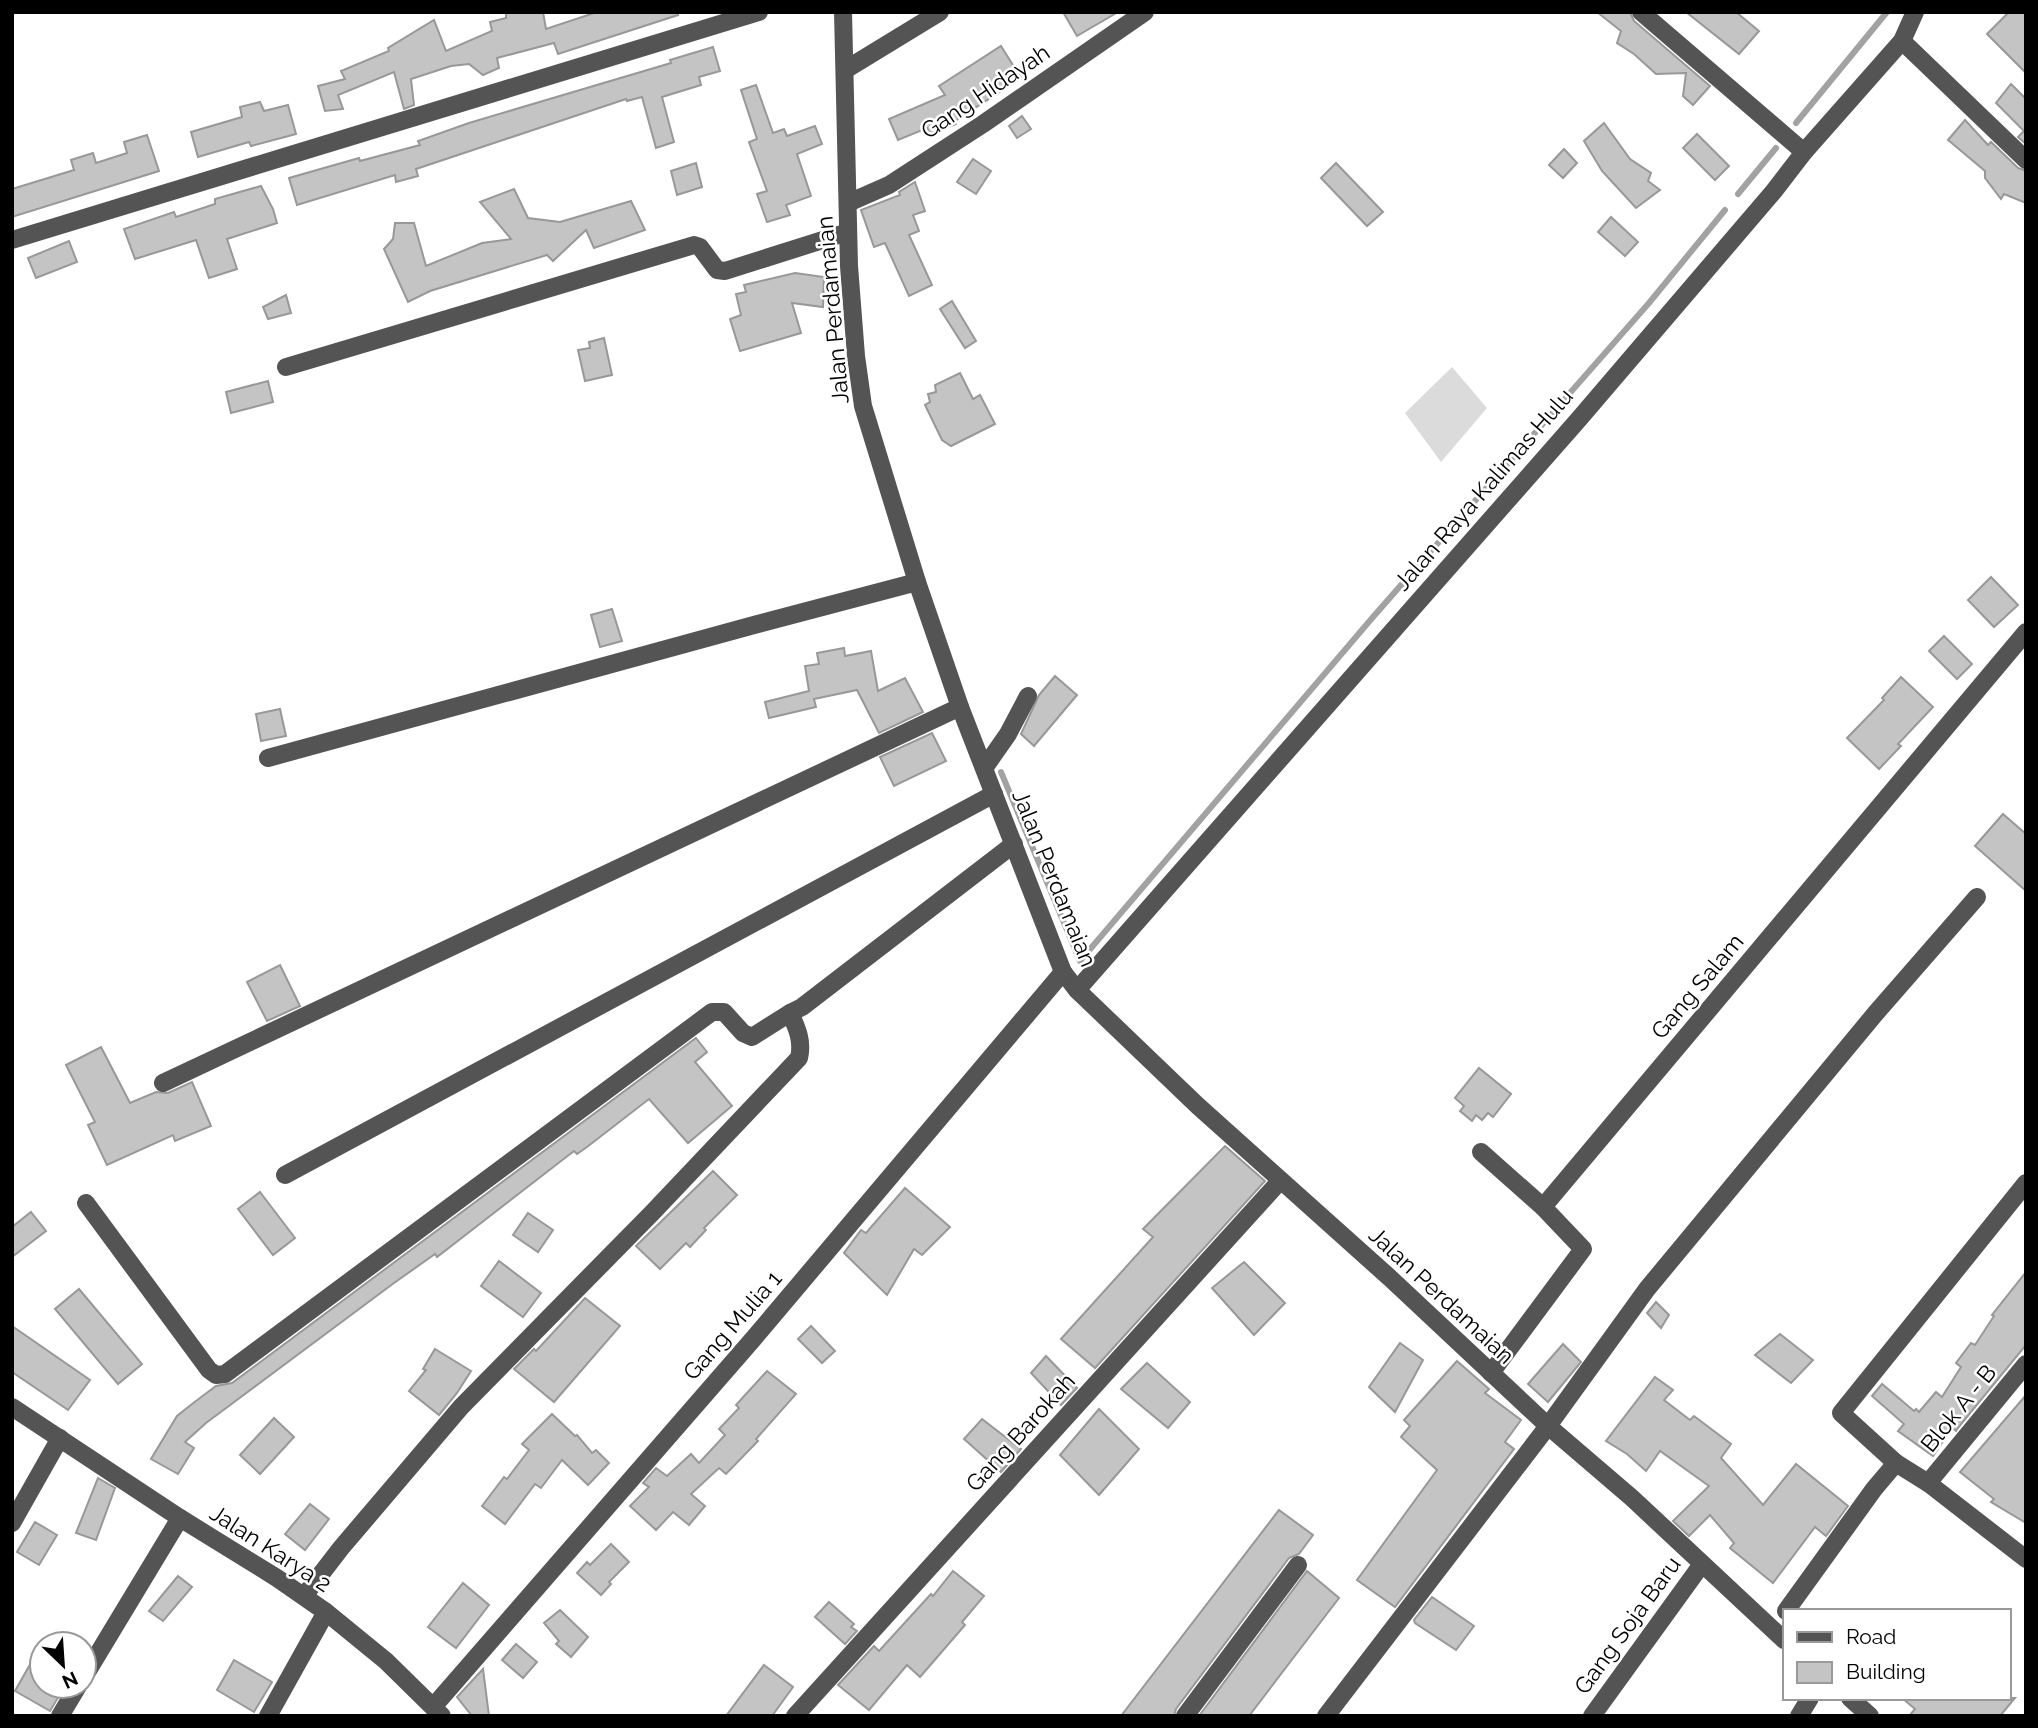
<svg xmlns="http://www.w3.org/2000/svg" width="2038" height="1728" font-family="Raleway,sans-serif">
  <rect width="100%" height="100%" fill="#fff"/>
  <polygon fill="#dbdbdb" points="1452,367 1487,408 1441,462 1405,413"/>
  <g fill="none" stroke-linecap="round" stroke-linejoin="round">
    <g stroke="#a2a2a2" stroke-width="6">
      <polyline points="1796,123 1887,12"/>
      <polyline points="1738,194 1776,148"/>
      <polyline points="1001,772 1080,961 1373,617 1649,303 1725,210"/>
    </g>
  </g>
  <g fill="#c4c4c4" stroke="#989898" stroke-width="2">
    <polygon points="506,12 543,12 546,29 597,12 677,12 678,15 558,54 554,43 497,58 499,68 483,75 469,64 451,66 411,79 414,105 404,109 394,72 338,95 343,109 325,111 318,86 345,79 341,71 389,51 388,48 434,20 446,51 492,31 490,22 506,18"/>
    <polygon points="1063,12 1118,12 1077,36"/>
    <polygon points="1597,12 1630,12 1634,21 1710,86 1693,105 1683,96 1686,73 1656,74 1634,54 1617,43 1621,31"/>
    <polygon points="1686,12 1736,12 1759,31 1739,54"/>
    <polygon points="2009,12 2026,12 2026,73 1987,34"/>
    <polygon points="1001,46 1021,78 955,121 956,124 930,135 927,128 898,140 889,119 945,95 939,86"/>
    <polygon points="713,47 720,71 699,77 701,85 662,97 674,142 656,148 642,97 627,101 626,99 416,169 418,176 396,182 395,175 297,205 289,178 359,158 360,161 420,145 418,141 469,123 671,63 670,60"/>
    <polygon points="2011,84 2026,99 2026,144 2018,137 2024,131 1996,103"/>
    <polygon points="756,85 773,133 784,129 787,136 815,126 822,144 797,154 811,196 786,205 790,215 767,222 757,194 767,191 749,142 757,139 741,90"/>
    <polygon points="260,102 264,111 288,105 296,134 251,146 249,142 198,157 191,132 242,117 240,107"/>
    <polygon points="1022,116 1031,129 1017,138 1009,126"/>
    <polygon points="1965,120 1988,145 1991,142 2018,168 2026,171 2026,203 2004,194 2001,199 1985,178 1985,171 1948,140"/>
    <polygon points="1604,123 1630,159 1651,173 1648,181 1660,190 1636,208 1602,171 1584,141"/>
    <polygon points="1697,134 1729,166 1715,180 1683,148"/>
    <polygon points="147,135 159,171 12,217 12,189 74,170 71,160 93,153 96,163 127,153 124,142"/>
    <polygon points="1564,149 1577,163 1563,178 1549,165"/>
    <polygon points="973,159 991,171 976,194 957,182"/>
    <polygon points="696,163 702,187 677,195 671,171"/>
    <polygon points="1336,163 1383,212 1367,226 1321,178"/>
    <polygon points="915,182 925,211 913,215 919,231 909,235 932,285 909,296 885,243 874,247 861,210 900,195 899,192"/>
    <polygon points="261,186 273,209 277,223 227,239 237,269 209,278 196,240 135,259 124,229 174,212 176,217 215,204 215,199"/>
    <polygon points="514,189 528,218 560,222 631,201 645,230 594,248 586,230 553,261 547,255 430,291 408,302 384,249 393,239 395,223 414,223 426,266 482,243 511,239 480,202"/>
    <polygon points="1611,217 1638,242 1625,256 1598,232"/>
    <polygon points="69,241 77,262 36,278 28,258"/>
    <polygon points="795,273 824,277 823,307 792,303 801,333 740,351 730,319 741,315 736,294 746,292 744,285"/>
    <polygon points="286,295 291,313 268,319 263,307"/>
    <polygon points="952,301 976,341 965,348 940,309"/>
    <polygon points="604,338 612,375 585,381 578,350 590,348 589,342"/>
    <polygon points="960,373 973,399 980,395 995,424 951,446 942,440 925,405 930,402 928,394 936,392 935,385"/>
    <polygon points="268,381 273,402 231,413 226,392"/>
    <polygon points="1991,577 2018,605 1994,627 1968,600"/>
    <polygon points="612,609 622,641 600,647 591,615"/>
    <polygon points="1944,636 1972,664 1957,679 1929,651"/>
    <polygon points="844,648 845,656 871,651 878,691 905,678 923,712 879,733 857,690 814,699 816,707 769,718 765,702 809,691 805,666 819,664 817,653"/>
    <polygon points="1055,676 1077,695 1034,746 1021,734 1039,695"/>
    <polygon points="1901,677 1933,707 1898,744 1901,746 1879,769 1847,738 1884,700 1882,698"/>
    <polygon points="280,709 286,736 261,741 256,714"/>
    <polygon points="932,733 946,761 894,786 880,757"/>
    <polygon points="2003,814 2026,834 2026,891 1975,846"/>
    <polygon points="280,965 300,1006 267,1021 247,982"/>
    <polygon points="696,1038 707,1052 695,1062 732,1106 688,1143 649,1099 587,1147 577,1154 574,1151 437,1257 435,1254 394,1283 206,1423 185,1442 194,1448 178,1474 151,1459 177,1416 192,1404 216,1386 232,1383"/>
    <polygon points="101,1047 130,1103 156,1092 168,1093 192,1082 211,1126 175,1141 173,1135 107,1165 88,1125 95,1122 66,1065"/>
    <polygon points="1479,1068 1511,1094 1493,1117 1488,1113 1482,1120 1476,1115 1472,1121 1460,1111 1464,1106 1455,1098"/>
    <polygon points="1225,1146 1265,1181 1095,1368 1061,1339 1153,1237 1143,1229"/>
    <polygon points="713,1171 737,1195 704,1228 706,1230 690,1247 686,1243 660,1269 636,1246"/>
    <polygon points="905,1188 950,1227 922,1255 914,1249 887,1295 844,1253 861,1230 866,1233"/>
    <polygon points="260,1192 295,1238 273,1255 238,1209"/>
    <polygon points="31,1212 46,1231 12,1257 12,1227"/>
    <polygon points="528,1213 553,1230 538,1252 513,1235"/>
    <polygon points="499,1261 541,1293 523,1317 481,1286"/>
    <polygon points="1244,1262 1285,1303 1254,1335 1212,1288"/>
    <polygon points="2026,1272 2026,1345 1957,1429 1956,1431 1952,1428 1933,1456 1898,1431 1904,1424 1872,1396 1882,1384 1914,1411 1916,1409 1919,1412 1936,1392 1942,1397 1961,1367 1956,1363 1971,1343 1975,1345 1994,1316 1992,1315"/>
    <polygon points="79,1289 142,1364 118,1384 55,1309"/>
    <polygon points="585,1298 620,1326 554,1402 514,1369 534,1349 536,1351"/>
    <polygon points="1656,1302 1669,1315 1661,1328 1647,1313"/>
    <polygon points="12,1326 90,1380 68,1410 12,1372"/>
    <polygon points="811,1326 835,1351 822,1363 798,1339"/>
    <polygon points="1780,1334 1813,1360 1791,1383 1755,1355"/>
    <polygon points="1400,1343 1423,1360 1395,1412 1369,1387"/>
    <polygon points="1563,1344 1581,1362 1548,1402 1528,1384"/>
    <polygon points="435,1349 471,1371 457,1393 439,1415 409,1391 426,1370 423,1369"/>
    <polygon points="1046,1356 1077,1388 1061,1405 1031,1373"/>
    <polygon points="1457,1361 1489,1389 1485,1393 1521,1420 1505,1442 1514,1449 1395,1607 1357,1580 1437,1470 1401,1437 1410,1426 1404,1420"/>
    <polygon points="1147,1363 1190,1402 1168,1428 1121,1389"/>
    <polygon points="767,1371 796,1394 756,1439 758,1441 726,1474 719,1468 691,1494 705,1506 689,1525 673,1512 656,1530 630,1506 649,1487 643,1483 656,1468 667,1476 691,1454 699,1463 725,1435 719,1429 739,1408 736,1405"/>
    <polygon points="1655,1377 1673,1390 1664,1400 1690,1420 1694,1416 1731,1444 1721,1458 1763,1505 1796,1464 1848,1506 1826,1536 1815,1527 1773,1583 1730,1548 1734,1543 1710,1515 1689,1536 1673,1521 1709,1486 1660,1451 1646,1471 1627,1454 1606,1441"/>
    <polygon points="2026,1395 2026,1523 1991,1502 1994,1499 1960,1472"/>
    <polygon points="1099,1409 1139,1449 1099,1495 1060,1455"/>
    <polygon points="552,1414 575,1436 577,1435 592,1453 596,1450 609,1463 588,1485 562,1460 541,1488 535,1484 505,1524 482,1506 504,1477 507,1479 529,1450 522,1444"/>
    <polygon points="274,1418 294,1437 260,1474 240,1455"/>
    <polygon points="982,1419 1021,1449 1001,1472 964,1439"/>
    <polygon points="98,1478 115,1488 96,1540 76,1533"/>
    <polygon points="310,1504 329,1519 305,1550 285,1534"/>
    <polygon points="1279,1510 1313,1535 1299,1554 1289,1558 1176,1709 1174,1716 1121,1716"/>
    <polygon points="35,1522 57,1535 39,1565 17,1552"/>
    <polygon points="611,1544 629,1562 609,1582 611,1584 601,1595 577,1573 587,1562 590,1565"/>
    <polygon points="953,1571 984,1596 962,1622 965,1625 920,1677 907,1665 869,1710 838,1685 874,1646 879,1651 931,1594 933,1596"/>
    <polygon points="1307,1571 1339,1598 1249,1716 1199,1716"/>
    <polygon points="178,1576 192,1587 163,1621 149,1611"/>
    <polygon points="463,1583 489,1605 456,1648 428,1627"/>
    <polygon points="1432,1597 1474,1626 1456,1650 1415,1623 1414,1620"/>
    <polygon points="829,1602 854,1624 851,1627 857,1631 845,1644 815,1617"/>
    <polygon points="560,1610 588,1637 571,1657 556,1644 559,1641 544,1623"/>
    <polygon points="516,1644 537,1662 523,1678 502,1660"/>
    <polygon points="234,1660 272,1682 254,1712 217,1690"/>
    <polygon points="32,1661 42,1667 42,1686 65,1686 50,1711 15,1691"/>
    <polygon points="764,1665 793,1687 772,1716 726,1716"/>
    <polygon points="483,1669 489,1716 472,1716 457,1697"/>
    <polygon points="1902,1698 2015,1698 2000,1716 1909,1716 1915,1709"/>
  </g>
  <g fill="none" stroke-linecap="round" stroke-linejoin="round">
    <g stroke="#545454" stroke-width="18">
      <polyline points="843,12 849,266 856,356 863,406 917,582 960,707 1063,972 1077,990 1198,1106 1390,1278 1548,1426 1632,1498 1784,1640"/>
      <polyline points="1641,12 1804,152"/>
      <polyline points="1902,41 2026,160"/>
      <polyline points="845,70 940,12"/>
      <polyline points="848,203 889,185 983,124 1145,12"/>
      <polyline points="12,240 759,12"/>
      <polyline points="286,367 694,245 700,247 717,270 725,271 848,232"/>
      <polyline points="268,758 754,625 917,582"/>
      <polyline points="985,767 1008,734 1028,696"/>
      <polyline points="1077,990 1579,419 1774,191 1804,152 1902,41 1915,12"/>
      <polyline points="163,1083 960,707"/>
      <polyline points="1481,1152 1543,1207"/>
      <polyline points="285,1175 994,794"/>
      <polyline points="86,1203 209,1370 216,1375 225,1374 712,1012 724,1012 743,1033 752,1037 790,1013"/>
      <polyline points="1491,1373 1583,1249 1543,1207 2026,632"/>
      <polyline points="12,1407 180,1518 277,1578 326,1612 386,1661 442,1716"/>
      <polyline points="1896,1463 1841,1413 2026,1183"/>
      <polyline points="1928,1483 2026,1364"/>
      <polyline points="12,1523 60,1438"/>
      <path d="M304 1596 341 1548 461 1407 652 1213 799 1058C803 1041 797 1028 790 1013L802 1007 1014 844"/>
      <polyline points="1786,1611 1874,1489 1896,1463 1928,1483 2026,1559"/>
      <polyline points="84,1677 180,1518"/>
      <polyline points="1850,1698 1870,1716"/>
      <polyline points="433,1707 754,1338 1063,972"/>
      <polyline points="60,1716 78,1686"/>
      <polyline points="268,1716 326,1612"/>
      <polyline points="795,1716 1280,1181"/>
      <polyline points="1185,1716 1298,1565"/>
      <polyline points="1326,1716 1548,1426 1647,1289 1875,1014 1977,897"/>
      <polyline points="1592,1716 1702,1564"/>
      <polyline points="1799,1716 1810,1698"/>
    </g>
  </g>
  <g text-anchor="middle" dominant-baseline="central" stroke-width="5" stroke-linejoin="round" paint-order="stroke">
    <g font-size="23" fill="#000" stroke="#fff">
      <text transform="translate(985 91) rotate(-34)">Gang Hidayah</text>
      <text transform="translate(832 310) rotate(-95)">Jalan Perdamaian</text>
      <text transform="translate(1483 489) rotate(-49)">Jalan Raya Kalimas Hulu</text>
      <text transform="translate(1055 878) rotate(68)">Jalan Perdamaian</text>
      <text transform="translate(1697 986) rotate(-50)">Gang Salam</text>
      <text transform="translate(1442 1295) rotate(43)">Jalan Perdamaian</text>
      <text transform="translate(732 1325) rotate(-49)">Gang Mulia 1</text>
      <text transform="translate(1958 1408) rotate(-51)">Blok A - B</text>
      <text transform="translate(1020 1432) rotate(-48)">Gang Barokah</text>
      <text transform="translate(271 1548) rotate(33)">Jalan Karya 2</text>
      <text transform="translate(1627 1625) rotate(-54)">Gang Soja Baru</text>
    </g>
  </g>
  <rect width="2038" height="1728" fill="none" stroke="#000000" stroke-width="28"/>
  <rect x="1783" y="1609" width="228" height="91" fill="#ffffff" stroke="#999999" stroke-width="2"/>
  <rect x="1797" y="1632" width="35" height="10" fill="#545454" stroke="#999999" stroke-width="2"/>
  <text x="1846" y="1644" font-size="21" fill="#000000">Road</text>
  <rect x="1797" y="1662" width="35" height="21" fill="#c4c4c4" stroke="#999999" stroke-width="2"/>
  <text x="1846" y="1679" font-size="21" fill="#000000">Building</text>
  <g transform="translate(63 1665) rotate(155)"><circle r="33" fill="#ffffff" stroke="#999999" stroke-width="2"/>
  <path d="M0-5L12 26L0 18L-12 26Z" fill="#000000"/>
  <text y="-10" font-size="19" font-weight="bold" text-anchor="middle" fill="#000000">N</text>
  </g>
</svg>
